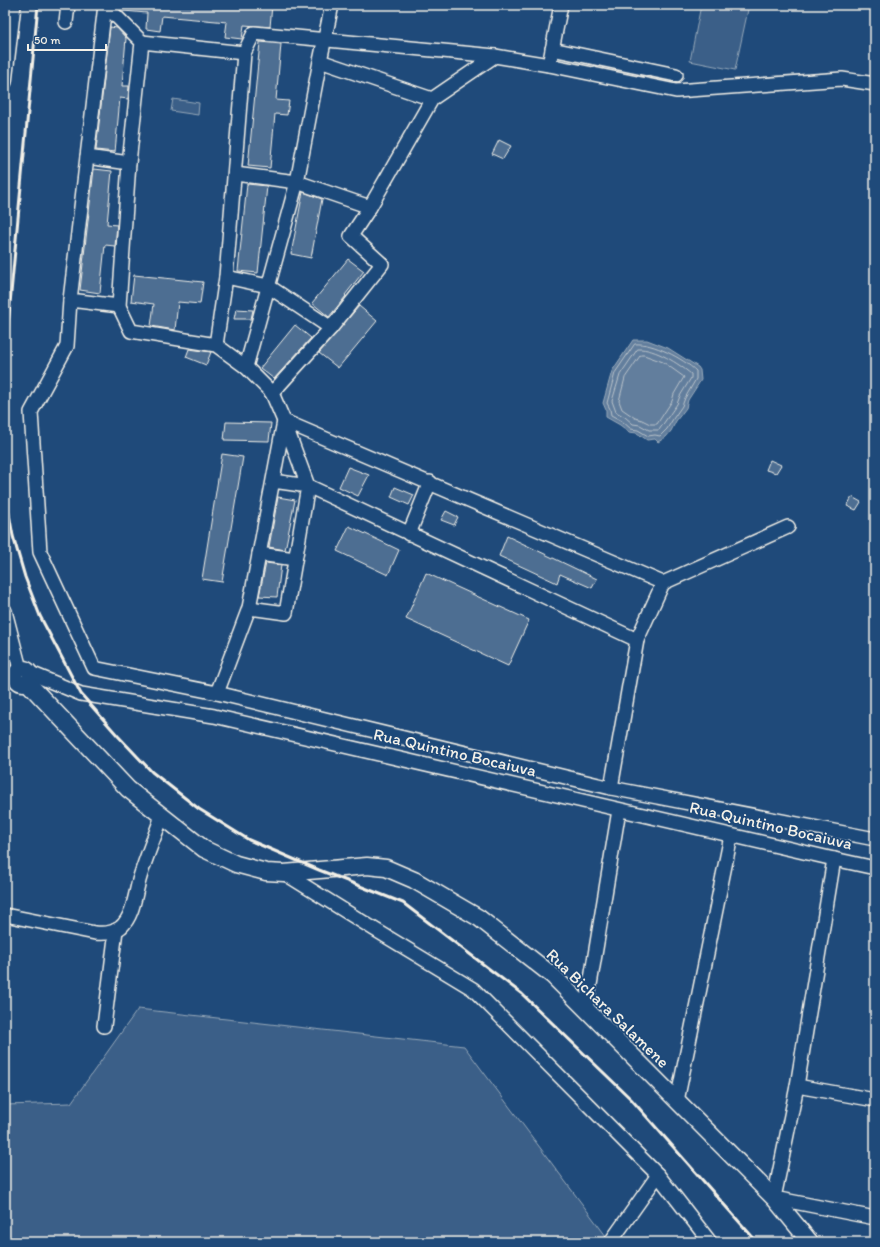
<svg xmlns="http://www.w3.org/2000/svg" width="880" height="1247" font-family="Itim,sans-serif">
  <rect width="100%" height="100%" fill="#1f4a7a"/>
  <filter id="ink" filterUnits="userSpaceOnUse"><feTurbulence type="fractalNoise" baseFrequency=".025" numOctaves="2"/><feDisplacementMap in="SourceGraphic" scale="8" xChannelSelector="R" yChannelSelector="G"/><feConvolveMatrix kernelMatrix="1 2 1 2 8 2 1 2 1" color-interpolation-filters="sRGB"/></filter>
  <g filter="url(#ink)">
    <g fill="#3a5f88" stroke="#97a8b8">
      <polygon points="701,5 749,5 735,70 690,61"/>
      <polygon points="173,99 199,103 198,115 171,111"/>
      <polygon points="138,1009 464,1046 606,1236 601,1242 5,1242 5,1105 71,1103"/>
    </g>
    <polygon fill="#627e9d" stroke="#9cacbb" points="633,340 647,340 668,348 698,367 700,370 701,380 688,400 686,408 676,421 671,431 666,437 658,442 655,439 647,440 637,433 629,432 620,425 606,417 606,410 603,403 612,371"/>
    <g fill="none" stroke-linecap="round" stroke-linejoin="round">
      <g stroke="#bac3ca" stroke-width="1">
        <path d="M635 344C652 342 684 359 696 371V379L685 398 682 406 673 419 667 429 660 436 655 435 648 436 638 430 631 429 622 421 611 415 610 409 607 403 615 373Z"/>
        <path d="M638 349C655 348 679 364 691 374V378L680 396 677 404 659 430H649L640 425 633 424 625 417 616 412 612 401 620 375Z"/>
        <polygon points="641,355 644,355 663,362 684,377 674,394 672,401 657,424 650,424 642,420 635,418 622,409 619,401 625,378"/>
      </g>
    </g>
    <g fill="#4d6e92" stroke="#f4f1e8">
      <polygon points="124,5 272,5 270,27 244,25 242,39 225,37 227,22 162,16 160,31 146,29 147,13 123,11"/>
      <polygon points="110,27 117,28 126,38 122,86 129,86 128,99 120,98 115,152 96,150"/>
      <polygon points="260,42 281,44 276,100 289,101 287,115 275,114 270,168 248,166"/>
      <polygon points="499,140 511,146 503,159 492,154"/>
      <polygon points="94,169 112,171 107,224 117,225 115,246 105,245 100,293 80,290"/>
      <polygon points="247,184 267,186 258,273 238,271"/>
      <polygon points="303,192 322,199 311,258 291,254"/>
      <polygon points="348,259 364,271 345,295 346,296 329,317 312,303"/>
      <polygon points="134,275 203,282 200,304 178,302 175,330 151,326 154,304 131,301"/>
      <polygon points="359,306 377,321 338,368 319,353"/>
      <polygon points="236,309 253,310 251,319 234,319"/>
      <polygon points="295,325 311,338 274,379 260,368"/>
      <polygon points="189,349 211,352 206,365 186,357"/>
      <polygon points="226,422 271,423 269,441 224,440"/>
      <polygon points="222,454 243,457 222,582 202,579"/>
      <polygon points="770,460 781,465 776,473 766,470"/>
      <polygon points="348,467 369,475 358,496 339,487"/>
      <polygon points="395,487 414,495 409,505 391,497"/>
      <polygon points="278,497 295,500 285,550 269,547"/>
      <polygon points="852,497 861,502 856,510 847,506"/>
      <polygon points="446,511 458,517 454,525 441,520"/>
      <polygon points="349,526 399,550 388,575 337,551"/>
      <polygon points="507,536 597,579 592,588 560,574 557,583 499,556"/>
      <polygon points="266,563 281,565 277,597 259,596"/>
      <polygon points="426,573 529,620 508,666 406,619"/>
    </g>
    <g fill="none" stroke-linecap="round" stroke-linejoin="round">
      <g stroke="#f4f1e8" stroke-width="16">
        <g id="minor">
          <polyline points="105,5 142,42 129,163 119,306 131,331 216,345 246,367 272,393"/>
          <polyline points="105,5 70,300 119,306"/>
          <polyline points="561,5 549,65 495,56 432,99 370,207 351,236 382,264 331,328 272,393 284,421 308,486 637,640"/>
          <polyline points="66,22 68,5"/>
          <polyline points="142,42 244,53"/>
          <polyline points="552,49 676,75"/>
          <polyline points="320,61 432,99"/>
          <polyline points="549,65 676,91 842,79 875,84"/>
          <polyline points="5,82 14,5"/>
          <polyline points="87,157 129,163"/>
          <polyline points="235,174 297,182 370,207"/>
          <polyline points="226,277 268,286 331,328"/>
          <polyline points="70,300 67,346 31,412 40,552 94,668 217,693 249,608"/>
          <polyline points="216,345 226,277 244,53 254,33 495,56"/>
          <polyline points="246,367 297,182 320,61 332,5"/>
          <polyline points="273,481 308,486 286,613 249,608 284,421 663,583 788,527"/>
          <polyline points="409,534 430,482"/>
          <polyline points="259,554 295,559"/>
          <polyline points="663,583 637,640 611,788 875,839"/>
          <polyline points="5,611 20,669"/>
          <polyline points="28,672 81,694 214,716 834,859 875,868"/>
          <polyline points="217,693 611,788"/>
          <polyline points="834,859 797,1086 774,1198 875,1218"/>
          <polyline points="284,873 374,929 473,989 658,1175 710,1242"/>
          <path d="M5 915 95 933C104 934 114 933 121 927 134 915 135 893 140 877 146 857 155 836 162 816"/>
          <polyline points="586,1009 619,810"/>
          <polyline points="104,1026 116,930"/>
          <polyline points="797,1086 875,1100"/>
          <polyline points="677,1101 731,836"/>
          <polyline points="612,1242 612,1240 658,1175"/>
        </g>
      </g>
      <g stroke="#f4f1e8" stroke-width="19">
        <g id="major">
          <circle cx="23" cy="676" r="7"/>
          <polyline points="27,682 128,789 204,849 236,864 266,872 284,873 367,866 386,868 414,880 479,918 553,976 774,1198 810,1242"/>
        </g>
      </g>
      <use href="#minor" stroke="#1f4a7a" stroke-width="13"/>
      <use href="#major" stroke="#1f4a7a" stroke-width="16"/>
      <g stroke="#f4f1e8" stroke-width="3">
        <polyline points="5,380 6,346 38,5"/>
        <polyline points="5,492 13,536 25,577 40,616 81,694 118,736 152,772 199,809 249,840 319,870 403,903 522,994 631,1099 757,1242"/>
      </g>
    </g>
  </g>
  <g text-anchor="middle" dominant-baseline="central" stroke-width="3.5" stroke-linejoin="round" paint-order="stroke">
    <g font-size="17" fill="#f4f1e8" stroke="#1f4a7a">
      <text transform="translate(455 752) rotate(13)">Rua Quintino Bocaiuva</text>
      <text transform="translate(771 825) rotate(13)">Rua Quintino Bocaiuva</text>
      <text transform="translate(608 1008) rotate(44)">Rua Bichara Salamene</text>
    </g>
  </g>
  <rect width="880" height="1247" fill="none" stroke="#1f4a7a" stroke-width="20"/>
  <rect x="10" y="10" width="860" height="1227" fill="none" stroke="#f4f1e8" stroke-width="1.5" filter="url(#ink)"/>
  <path d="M28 44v6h78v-6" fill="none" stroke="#f4f1e8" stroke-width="2"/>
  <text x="34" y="44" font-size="12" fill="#f4f1e8" stroke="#1f4a7a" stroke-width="3" paint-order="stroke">50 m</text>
</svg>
